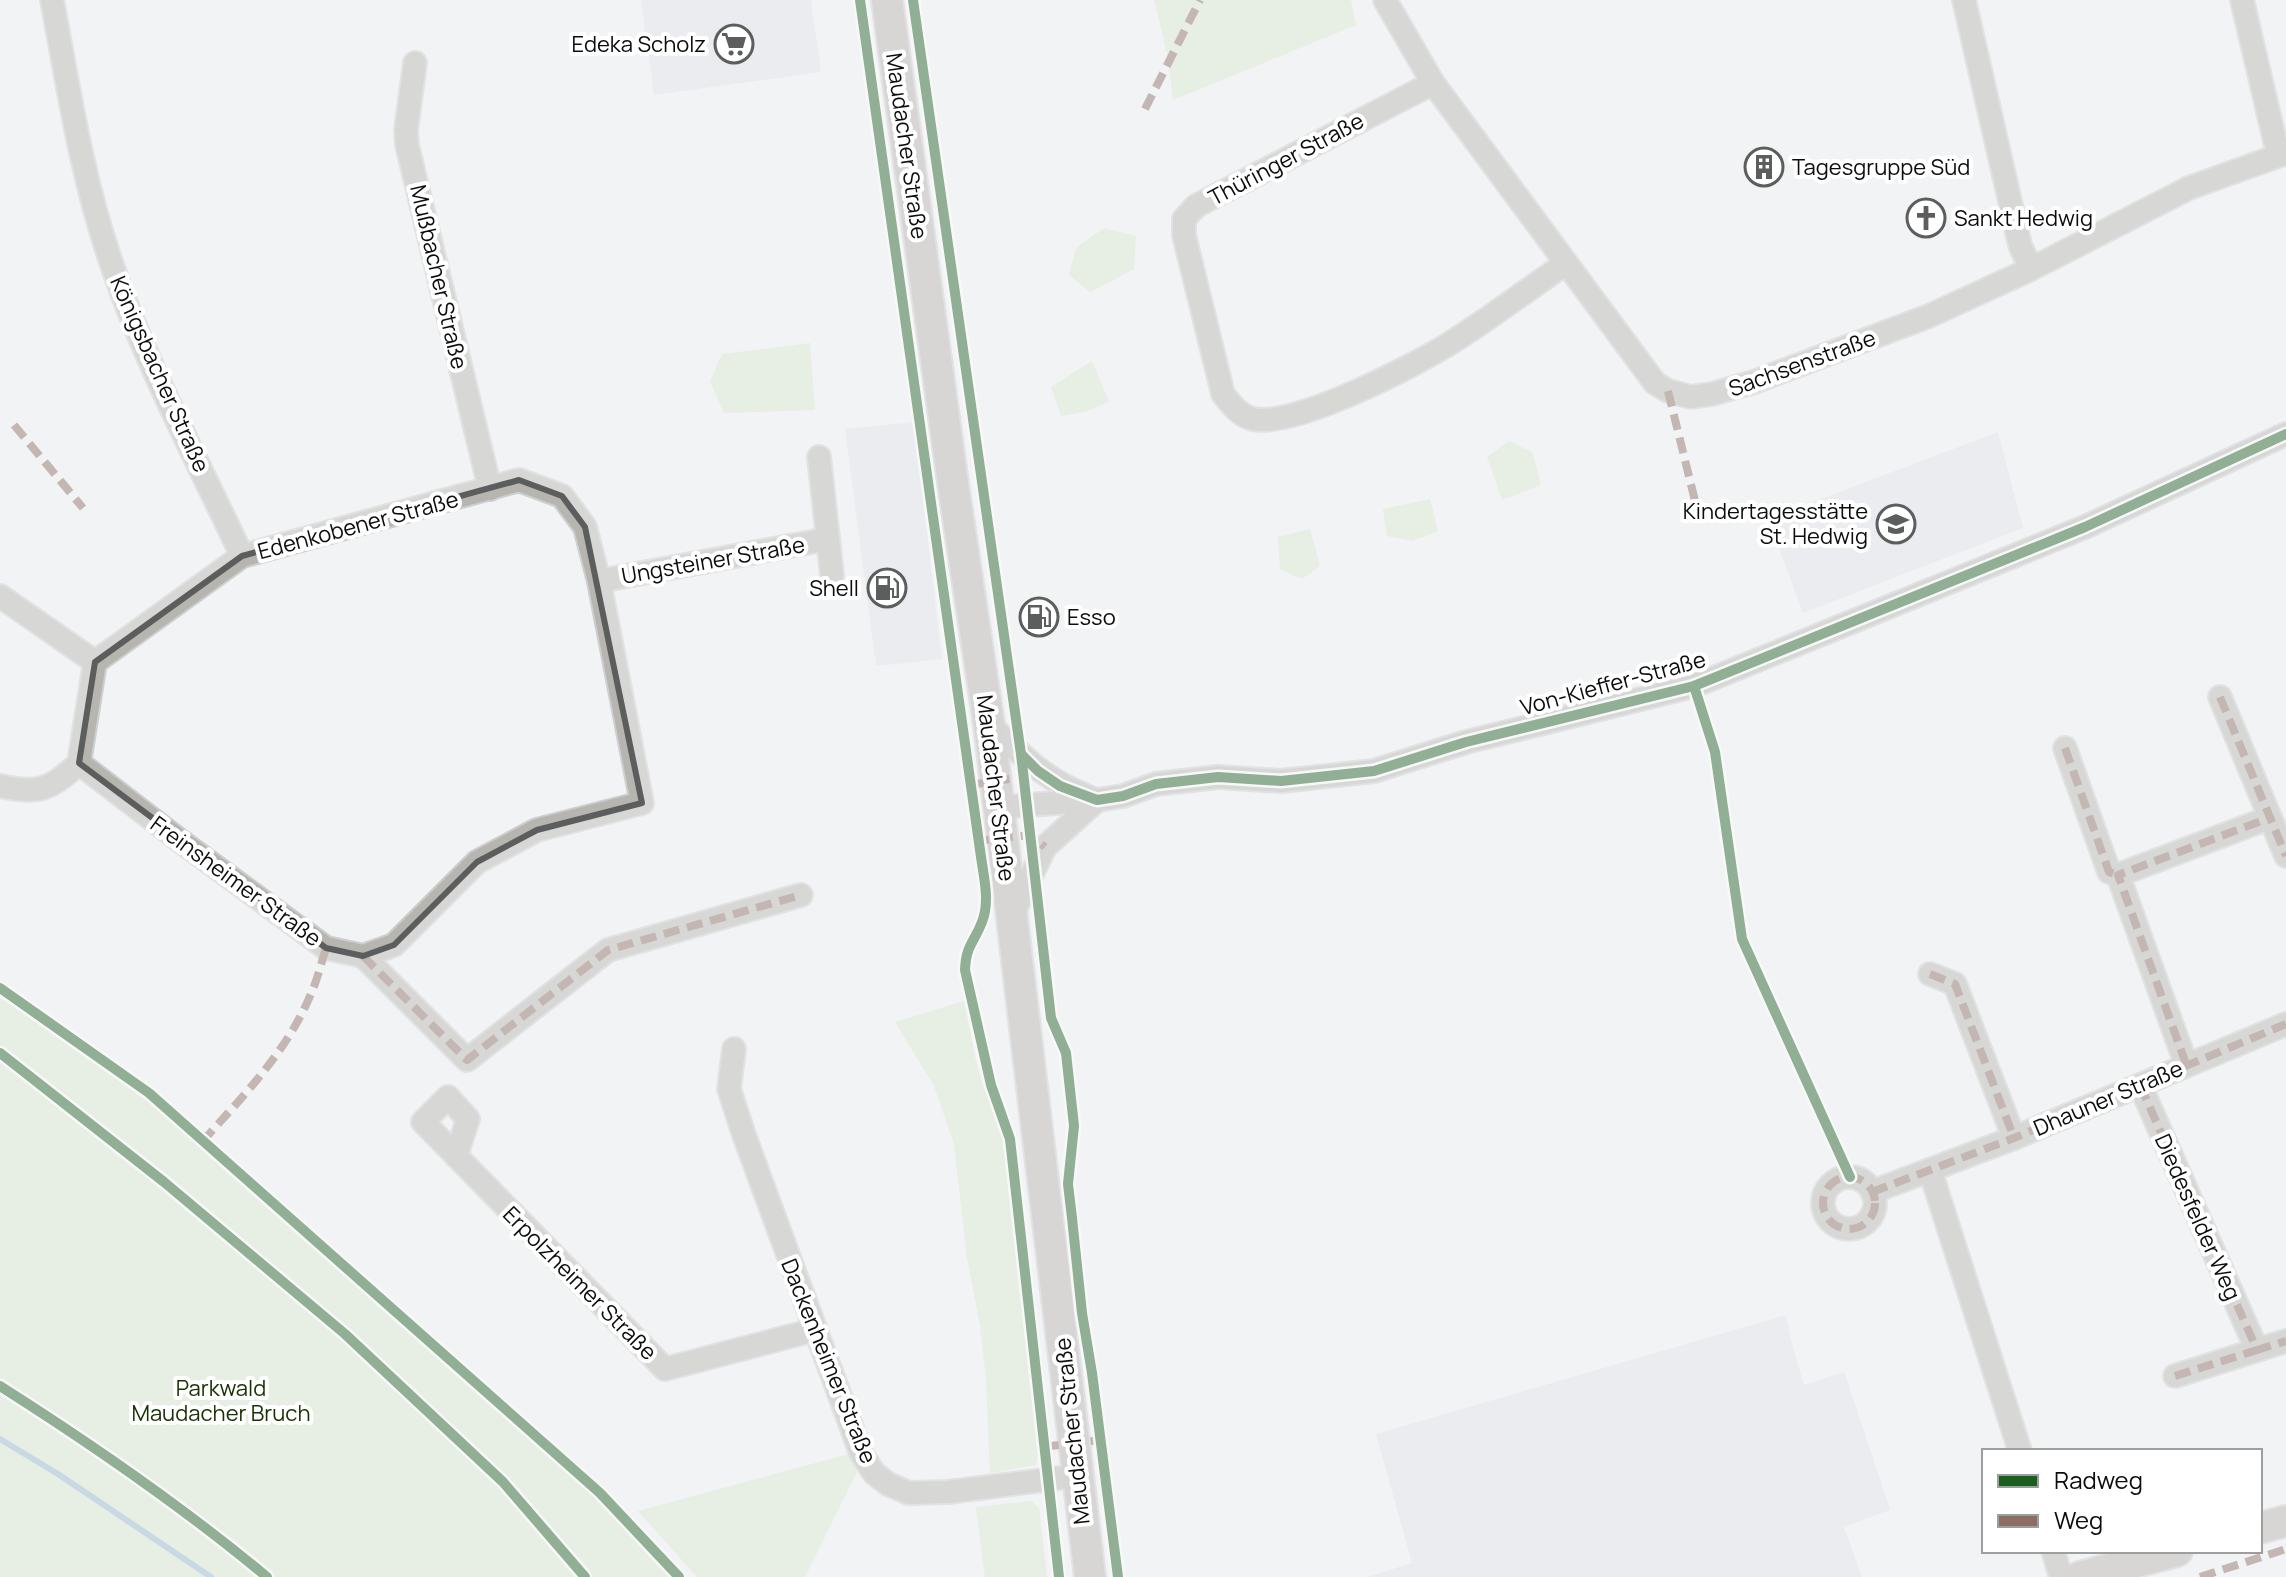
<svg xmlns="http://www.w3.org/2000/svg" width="2286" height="1577" font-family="Manrope,sans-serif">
  <rect width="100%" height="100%" fill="#f2f3f4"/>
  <g fill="#e1e5ea">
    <polygon points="641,0 811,0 821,72 654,95"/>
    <polygon points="914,422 942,659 876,666 845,429"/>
    <polygon points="1998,432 2023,528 1803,613 1768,519"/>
    <polygon points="1786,1315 1792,1344 1804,1385 1844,1372 1890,1510 1844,1527 1862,1577 1367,1577 1412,1563 1376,1434"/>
  </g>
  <g fill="#d9e8d0">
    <polygon points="1154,0 1351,0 1356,25 1173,100 1168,57"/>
    <polygon points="1104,228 1136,236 1134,269 1090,292 1069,275 1076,248"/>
    <polygon points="810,343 815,410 724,413 710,381 722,354"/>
    <polygon points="1092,361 1109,402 1084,412 1061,416 1051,387"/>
    <polygon points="1509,441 1532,452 1541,485 1502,500 1487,457"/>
    <polygon points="1430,499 1438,531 1412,541 1387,536 1383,509"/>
    <polygon points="1310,529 1320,566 1302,579 1280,569 1278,537"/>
    <polygon points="0,996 145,1097 596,1499 670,1577 0,1577"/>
    <polygon points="964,1001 976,1061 983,1085 989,1092 1003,1138 1038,1455 1036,1465 990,1473 986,1379 980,1325 967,1258 954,1144 934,1086 895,1022"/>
    <polygon points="849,1454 857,1472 805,1577 697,1577 638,1511"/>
    <polygon points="1031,1501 1039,1508 1047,1577 985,1577 976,1507"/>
  </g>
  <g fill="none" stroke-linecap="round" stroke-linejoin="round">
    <polyline stroke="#94bbd1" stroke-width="6" points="0,1439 58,1474 211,1577"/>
    <g stroke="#cdcecf" stroke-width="26">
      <g id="street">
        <path d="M52 0C68 85 81 173 109 256 143 359 196 457 242 556"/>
        <polyline points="1385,0 1433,83 1655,383 1668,391 1691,397 1712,394 1754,382 1929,316 2031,269 2189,188 2286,153"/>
        <polyline points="1964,0 2020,245 2031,269"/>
        <polyline points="2242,0 2278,154"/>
        <polyline points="415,63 406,130 407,145 490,489"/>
        <path d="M1433 83 1196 206 1184 219V235L1223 394C1231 404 1238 414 1250 418 1287 432 1415 365 1449 344 1489 319 1527 290 1565 264"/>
        <polyline points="819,457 832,575"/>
        <polyline points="599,581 828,539"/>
        <polyline points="0,596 95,662"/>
        <polyline points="2220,697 2286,856"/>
        <path d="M989 724C1024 757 1043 779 1089 797"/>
        <polyline points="2065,748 2109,872 2118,875"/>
        <path d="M0 786C38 795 52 789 79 763L179 840 326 948 363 956 394 945 477 862 537 830 642 803 599 581 585 527 562 496 519 480 242 556 95 662 79 763"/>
        <polyline points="1000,807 1097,800 1123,796 1156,784 1218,777 1281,781 1374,771 1466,742 1694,686 2085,527 2286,434"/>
        <polyline points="1012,916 1045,847 1097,800"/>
        <polyline points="363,956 467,1060 608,950 801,895"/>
        <polyline points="1930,974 1955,984 2014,1138"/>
        <polyline points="734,1049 729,1089 744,1135 861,1453 874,1473 888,1484 909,1493 948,1492 1076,1476"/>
        <polyline points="2186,1064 2118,875 2269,818"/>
        <polyline points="2140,1085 2257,1350 2286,1341"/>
        <polyline points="456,1156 468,1119 448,1097 423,1122 665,1369 814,1330"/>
        <polyline points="1930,1170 2020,1451"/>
        <circle cx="1849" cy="1203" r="26"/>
        <polyline points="1872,1192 2014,1138 2286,1024"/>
        <polyline points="2175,1376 2257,1350"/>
        <polyline points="2053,1551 2061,1577"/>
      </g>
    </g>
    <g stroke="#cdcecf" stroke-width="34">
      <g id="secondary">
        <polyline points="887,0 954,491 989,724 1090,1577"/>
        <polyline points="2260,1528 2286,1521"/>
        <polyline points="2080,1577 2177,1551"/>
      </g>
    </g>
    <use href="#street" stroke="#b7b5af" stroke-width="22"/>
    <use href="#secondary" stroke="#b6b3ae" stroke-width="30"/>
    <g stroke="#8d6e63" stroke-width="8" stroke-dasharray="16 8" stroke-linecap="butt">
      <polyline points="1145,109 1200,0"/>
      <polyline points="1668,391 1698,513 1690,515"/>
      <polyline points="14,425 83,508"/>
      <polyline points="2220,697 2286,856"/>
      <polyline points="2065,748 2109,872 2118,875"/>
      <polyline points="970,785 1029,776"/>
      <polyline points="977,837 977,841 1030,835 1045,847"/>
      <polyline points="363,956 467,1060 608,950 801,895"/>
      <polyline points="1930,974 1955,984 2014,1138"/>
      <polyline points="2186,1064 2118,875 2269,818"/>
      <polyline points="2140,1085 2257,1350 2286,1341"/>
      <path d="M202 1142C242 1097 286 1053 310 996 317 981 321 964 326 948"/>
      <circle cx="1849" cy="1203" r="26"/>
      <polyline points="1872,1192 2014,1138 2286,1024"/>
      <polyline points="2175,1376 2257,1350"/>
      <polyline points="1043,1447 1101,1440"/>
      <polyline points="2200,1577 2286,1549"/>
    </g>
    <g stroke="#fff" stroke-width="15">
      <g id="cycleway">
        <path d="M860 0 981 857C984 878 990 902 982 922 974 943 966 945 965 970L991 1085 1010 1139 1059 1577"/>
        <polyline points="913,0 1021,754 1051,1018 1066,1053 1074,1126 1068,1184 1072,1218 1082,1313 1092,1373 1118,1577"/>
        <polyline points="1694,686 1715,752 1742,939 1850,1177"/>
        <polyline points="1021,754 1038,771 1060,786 1097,800 1123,796 1156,784 1218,777 1281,781 1374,771 1466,742 1694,686 2085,527 2286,434"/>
        <polyline points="0,988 149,1093 600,1493 679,1577"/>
        <polyline points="0,1053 164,1182 345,1334 503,1482 585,1577"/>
        <path d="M0 1386C93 1445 183 1507 267 1577"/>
      </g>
    </g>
    <use href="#cycleway" stroke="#1b5e20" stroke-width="10"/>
  </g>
  <path d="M0 0H2286V1577H0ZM519 480 562 496 585 527 642 803 537 830 477 862 394 945 363 956 326 948 79 763 95 662 242 556Z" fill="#f2f3f4" fill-opacity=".55" fill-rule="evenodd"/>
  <path fill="none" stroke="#5c5d5d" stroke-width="6" stroke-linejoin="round" d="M519 480 562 496 585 527 642 803 537 830 477 862 394 945 363 956 326 948 79 763 95 662 242 556Z"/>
  <defs>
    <g id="supermarket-ring" transform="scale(2)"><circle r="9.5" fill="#fff" stroke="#5c5d5d" stroke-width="1.5"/><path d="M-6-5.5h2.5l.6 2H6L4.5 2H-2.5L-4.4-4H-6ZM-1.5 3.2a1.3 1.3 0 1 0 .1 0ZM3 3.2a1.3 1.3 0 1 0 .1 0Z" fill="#5c5d5d"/></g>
    <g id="building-ring" transform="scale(2)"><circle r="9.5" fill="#fff" stroke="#5c5d5d" stroke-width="1.5"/><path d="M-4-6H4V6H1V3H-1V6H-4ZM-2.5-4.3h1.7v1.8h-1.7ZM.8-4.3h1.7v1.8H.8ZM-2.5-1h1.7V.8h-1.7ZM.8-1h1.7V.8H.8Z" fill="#5c5d5d"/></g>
    <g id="church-ring" transform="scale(2)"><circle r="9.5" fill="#fff" stroke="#5c5d5d" stroke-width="1.5"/><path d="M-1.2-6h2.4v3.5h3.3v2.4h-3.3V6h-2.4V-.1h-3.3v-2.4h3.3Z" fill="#5c5d5d"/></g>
    <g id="school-ring" transform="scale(2)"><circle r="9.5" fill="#fff" stroke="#5c5d5d" stroke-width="1.5"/><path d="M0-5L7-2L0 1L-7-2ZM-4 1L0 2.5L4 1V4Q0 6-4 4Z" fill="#5c5d5d"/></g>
    <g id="fuel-ring" transform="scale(2)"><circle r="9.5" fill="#fff" stroke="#5c5d5d" stroke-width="1.5"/><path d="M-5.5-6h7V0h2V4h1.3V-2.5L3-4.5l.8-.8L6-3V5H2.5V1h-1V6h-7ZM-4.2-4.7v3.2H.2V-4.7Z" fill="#5c5d5d"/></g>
  </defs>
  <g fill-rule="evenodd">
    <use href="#supermarket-ring" x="734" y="44"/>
    <use href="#building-ring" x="1764" y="167"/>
    <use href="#church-ring" x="1926" y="218"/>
    <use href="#school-ring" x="1896" y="524"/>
    <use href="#fuel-ring" x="887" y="588"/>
    <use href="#fuel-ring" x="1039" y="617"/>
  </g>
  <g text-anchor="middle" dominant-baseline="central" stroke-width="8" stroke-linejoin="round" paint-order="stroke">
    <g font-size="22" fill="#0b0c0c" stroke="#fff" text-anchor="end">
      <text x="706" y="44">Edeka Scholz</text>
      <text x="1792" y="167" text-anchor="start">Tagesgruppe Süd</text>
      <text x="1954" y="218" text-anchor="start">Sankt Hedwig</text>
      <text x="1868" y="511">Kindertagesstätte<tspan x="1868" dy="25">St. Hedwig</tspan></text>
      <text x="859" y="588">Shell</text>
      <text x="1067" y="617" text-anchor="start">Esso</text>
    </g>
    <g font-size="22" fill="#0b0c0c" stroke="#fff">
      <text transform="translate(907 146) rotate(82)">Maudacher Straße</text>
      <text transform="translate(1286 159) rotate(-28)">Thüringer Straße</text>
      <text transform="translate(439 277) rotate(77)">Mußbacher Straße</text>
      <text transform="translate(1802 363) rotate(-20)">Sachsenstraße</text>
      <text transform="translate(160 374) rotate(66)">Königsbacher Straße</text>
      <text transform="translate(358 525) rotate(-15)">Edenkobener Straße</text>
      <text transform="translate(713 560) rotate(-10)">Ungsteiner Straße</text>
      <text transform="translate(1613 683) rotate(-15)">Von-Kieffer-Straße</text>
      <text transform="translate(996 788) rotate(83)">Maudacher Straße</text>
      <text transform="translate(236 881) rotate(36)">Freinsheimer Straße</text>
      <text transform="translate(2108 1098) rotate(-23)">Dhauner Straße</text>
      <text transform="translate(2198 1217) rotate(66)">Diedesfelder Weg</text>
      <text transform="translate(580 1283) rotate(45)">Erpolzheimer Straße</text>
      <text transform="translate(829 1361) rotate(68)">Dackenheimer Straße</text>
      <text transform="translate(1072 1431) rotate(-96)">Maudacher Straße</text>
    </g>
    <g font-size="22" fill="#183100" stroke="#fff">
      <text x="221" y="1388">Parkwald<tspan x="221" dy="25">Maudacher Bruch</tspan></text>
    </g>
  </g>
  <rect x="1982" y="1449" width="280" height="104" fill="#ffffff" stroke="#9d9e9e" stroke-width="2"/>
  <rect x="1998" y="1475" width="40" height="12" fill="#1b5e20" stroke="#9d9e9e" stroke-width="2"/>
  <text x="2054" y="1489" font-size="24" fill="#0b0c0c">Radweg</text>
  <rect x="1998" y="1515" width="40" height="12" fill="#8d6e63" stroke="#9d9e9e" stroke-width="2"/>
  <text x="2054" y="1529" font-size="24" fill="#0b0c0c">Weg</text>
</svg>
